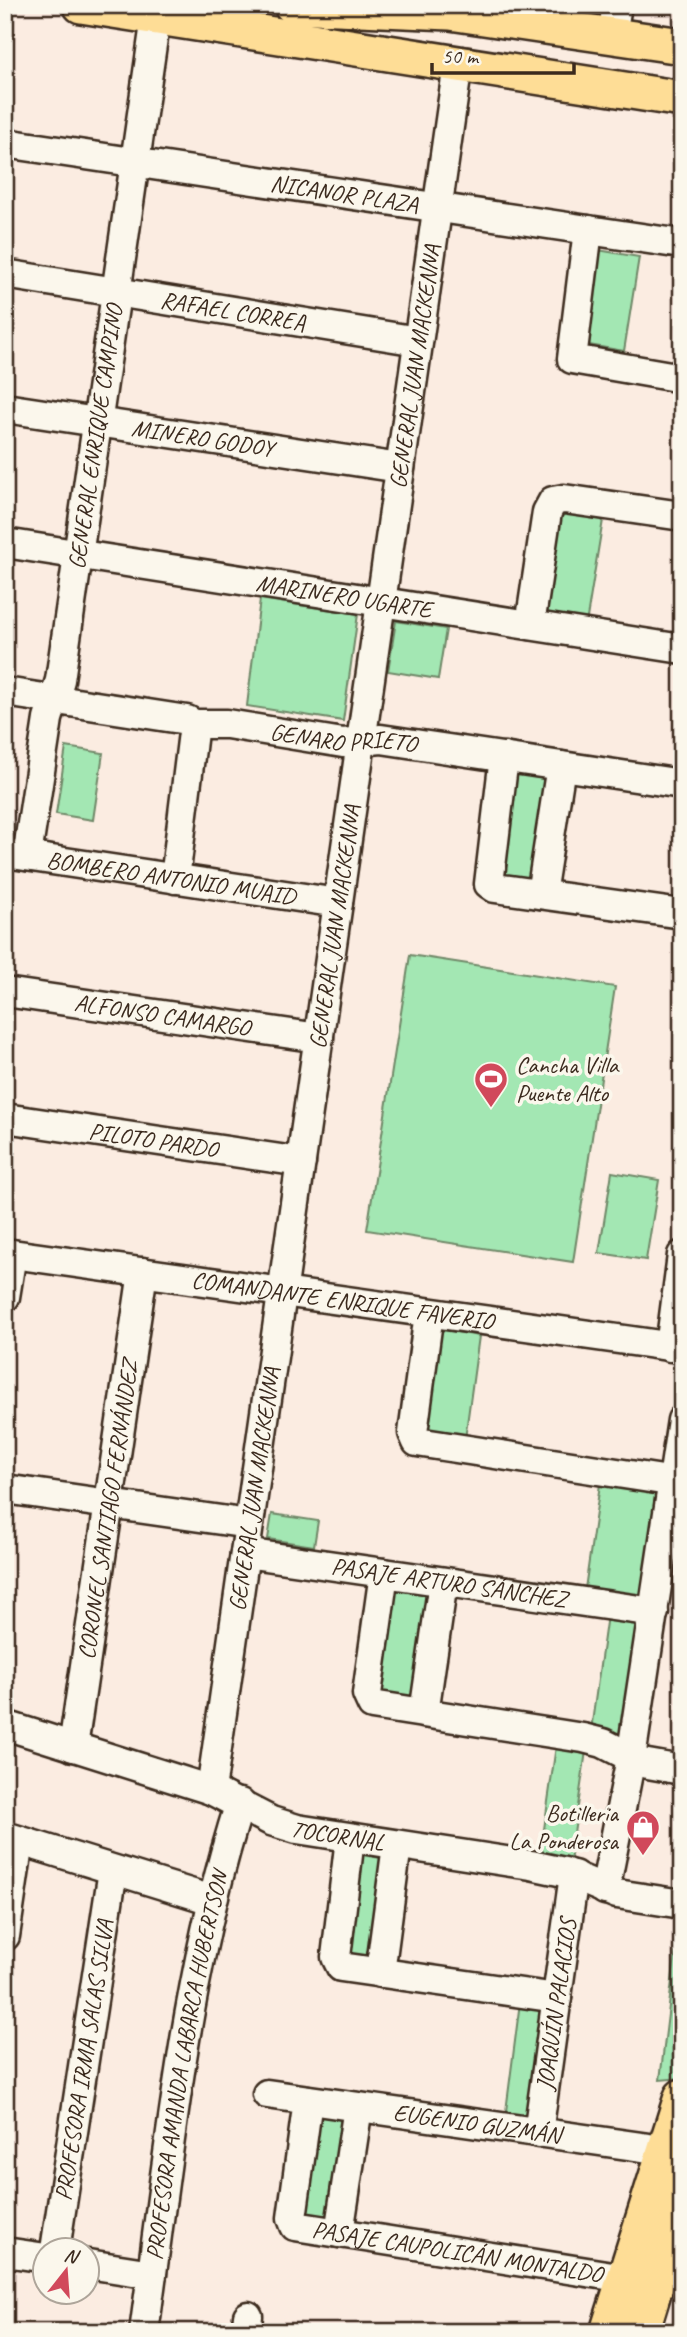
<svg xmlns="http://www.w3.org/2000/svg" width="687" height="2337" font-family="Caveat,sans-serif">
  <rect width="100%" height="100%" fill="#fbece1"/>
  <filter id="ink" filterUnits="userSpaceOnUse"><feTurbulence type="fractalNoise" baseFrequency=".0143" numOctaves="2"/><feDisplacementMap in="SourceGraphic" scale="14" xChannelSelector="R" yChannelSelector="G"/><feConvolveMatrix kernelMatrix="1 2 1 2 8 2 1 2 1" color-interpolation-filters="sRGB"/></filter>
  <g filter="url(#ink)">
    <g fill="#a3e7b3" stroke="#6f8868" stroke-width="2">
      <polygon points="5,13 14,14 5,71"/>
      <polygon points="598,250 639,257 624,351 583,344"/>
      <polygon points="558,510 603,520 586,624 542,616"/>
      <polygon points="260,599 358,614 343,721 247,706"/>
      <polygon points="396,621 446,629 438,679 388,671"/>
      <polygon points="66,747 103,753 93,820 56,814"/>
      <polygon points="517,774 550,780 533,883 500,878"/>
      <polygon points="410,955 615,987 573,1262 367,1230"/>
      <polygon points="612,1172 659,1180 646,1260 599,1253"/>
      <polygon points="435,1328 479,1336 465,1439 420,1431"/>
      <polygon points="600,1484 663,1492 645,1597 585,1589"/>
      <polygon points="272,1514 318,1521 314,1546 268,1539"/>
      <polygon points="391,1581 431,1589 417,1702 373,1695"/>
      <polygon points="607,1615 642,1621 622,1741 591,1730"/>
      <polygon points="556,1746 586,1751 570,1861 540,1857"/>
      <polygon points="358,1854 386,1859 374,1962 345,1957"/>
      <polygon points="680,1915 682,2078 660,2080"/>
      <polygon points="520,2002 549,2006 533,2123 505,2119"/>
      <polygon points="318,2109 352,2114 335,2220 301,2220"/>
    </g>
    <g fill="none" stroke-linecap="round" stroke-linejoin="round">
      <g stroke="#3b2a1e" stroke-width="33">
        <g id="minor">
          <polyline points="612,35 617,5"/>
          <path id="s1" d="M5 143 682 244"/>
          <polyline points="588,230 572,359 682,378"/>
          <path id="s2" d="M5 274 418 341"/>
          <path id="s3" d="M5 408 400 468"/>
          <path id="s4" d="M5 543 682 649"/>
          <polyline points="530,625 547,512 553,501 564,499 682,516"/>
          <path id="s5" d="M5 692 187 720 194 724H227L343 743 381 739 682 784"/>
          <polyline points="504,757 489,884 495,888 682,914"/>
          <path id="s6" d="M5 853 338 903"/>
          <path id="s7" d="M27 856 48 719 60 680 156 17"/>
          <polyline points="175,879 194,724"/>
          <polyline points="541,894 561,766"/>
          <path id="s8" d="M5 992 319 1038"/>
          <path id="s9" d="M5 1118 301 1162"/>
          <path id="s10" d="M5 1253 682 1348"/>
          <polyline points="5,1297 12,1254"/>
          <polyline points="429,1313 413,1433 417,1442 682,1483"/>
          <polyline points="670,1347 682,1255"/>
          <polyline points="5,1489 249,1524"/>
          <path id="s11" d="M245 1553 654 1612"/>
          <polyline points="384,1573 367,1694 372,1705 583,1738 603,1743 642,1763 682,1770"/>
          <polyline points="424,1713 443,1582"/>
          <path id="s12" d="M5 1725 211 1790 271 1821 297 1829 531 1865 564 1872 617 1894 682 1904"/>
          <path id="s13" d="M73 1747 143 1272"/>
          <path id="s14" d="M211 1790 458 64"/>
          <polyline points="5,1836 212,1900"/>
          <polyline points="350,1838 336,1957 341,1967 557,1998"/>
          <polyline points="605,1890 631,1758 682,1420"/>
          <polyline points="5,1936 19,1841"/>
          <polyline points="380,1973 397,1845"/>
          <path id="s15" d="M267 2094 663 2150 671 2158 682 2160"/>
          <path id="s16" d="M308 2100 292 2218 295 2226 625 2278"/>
          <path id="s17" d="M538 2133 574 1875"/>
          <polyline points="339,2233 358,2107"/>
          <path id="s18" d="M55 2250 113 1870"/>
          <polyline points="5,2252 46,2258"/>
          <polyline points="88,2264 152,2274"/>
          <path id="s19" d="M144 2332C169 2155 185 1975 240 1803"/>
          <polyline points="246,2332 248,2316"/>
        </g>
      </g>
      <g stroke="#3b2a1e" stroke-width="40">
        <g id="major">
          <polyline points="81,5 682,99"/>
          <polyline points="292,5 450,12 682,46"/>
          <polyline points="608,2332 682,2097"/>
          <polyline points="641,2332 682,2197"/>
        </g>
      </g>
      <use href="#minor" stroke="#fbf7ec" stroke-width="28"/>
      <use href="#major" stroke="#fedd96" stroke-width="35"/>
    </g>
  </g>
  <defs>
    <g id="stadium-pin" transform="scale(1.75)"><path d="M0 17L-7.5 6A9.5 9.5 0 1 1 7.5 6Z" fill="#d1495b" stroke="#fbf7ec"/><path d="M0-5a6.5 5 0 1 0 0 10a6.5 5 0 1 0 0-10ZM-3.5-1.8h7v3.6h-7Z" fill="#fff"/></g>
    <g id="shop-pin" transform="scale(1.75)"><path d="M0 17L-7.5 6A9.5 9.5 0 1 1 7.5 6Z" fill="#d1495b" stroke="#fbf7ec"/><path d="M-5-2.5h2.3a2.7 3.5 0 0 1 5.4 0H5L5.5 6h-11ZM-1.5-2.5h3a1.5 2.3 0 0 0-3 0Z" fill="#fff"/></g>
  </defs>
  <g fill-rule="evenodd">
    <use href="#stadium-pin" x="491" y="1079"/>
    <use href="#shop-pin" x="643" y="1827"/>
  </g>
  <g text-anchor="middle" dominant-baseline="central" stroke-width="7" stroke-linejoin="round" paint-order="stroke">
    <g font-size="24" fill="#3b2a1e" stroke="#fbf7ec">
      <text stroke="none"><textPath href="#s1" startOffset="343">NICANOR PLAZA</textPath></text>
      <text stroke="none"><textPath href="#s2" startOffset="231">RAFAEL CORREA</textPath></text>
      <text stroke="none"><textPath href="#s14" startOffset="1438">GENERAL JUAN MACKENNA</textPath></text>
      <text stroke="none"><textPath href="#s7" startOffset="425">GENERAL ENRIQUE CAMPINO</textPath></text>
      <text stroke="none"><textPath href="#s3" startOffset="200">MINERO GODOY</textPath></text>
      <text stroke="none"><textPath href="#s4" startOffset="343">MARINERO UGARTE</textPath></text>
      <text stroke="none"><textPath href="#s5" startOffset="343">GENARO PRIETO</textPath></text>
      <text stroke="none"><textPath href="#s6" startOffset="168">BOMBERO ANTONIO MUAID</textPath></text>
      <text stroke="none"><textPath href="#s14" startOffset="872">GENERAL JUAN MACKENNA</textPath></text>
      <text stroke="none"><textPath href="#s8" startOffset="159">ALFONSO CAMARGO</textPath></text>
      <text stroke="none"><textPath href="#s9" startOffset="150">PILOTO PARDO</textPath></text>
      <text stroke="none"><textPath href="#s10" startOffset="341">COMANDANTE ENRIQUE FAVERIO</textPath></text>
      <text stroke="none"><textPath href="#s14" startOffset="304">GENERAL JUAN MACKENNA</textPath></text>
      <text stroke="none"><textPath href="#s13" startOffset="240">CORONEL SANTIAGO FERNÁNDEZ</textPath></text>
      <text stroke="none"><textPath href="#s11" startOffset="206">PASAJE ARTURO SÁNCHEZ</textPath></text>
      <text stroke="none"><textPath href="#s12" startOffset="352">TOCORNAL</textPath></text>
      <text stroke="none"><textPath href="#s17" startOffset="130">JOAQUÍN PALACIOS</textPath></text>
      <text stroke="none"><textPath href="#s18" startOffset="192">PROFESORA IRMA SALAS SILVA</textPath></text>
      <text stroke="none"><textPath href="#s19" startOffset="270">PROFESORA AMANDA LABARCA HUBERTSON</textPath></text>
      <text stroke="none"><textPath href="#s15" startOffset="212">EUGENIO GUZMÁN</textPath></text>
      <text stroke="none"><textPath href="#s16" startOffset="292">PASAJE CAUPOLICÁN MONTALDO</textPath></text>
    </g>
    <g font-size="24" fill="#3b2a1e" stroke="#fbf7ec" text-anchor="start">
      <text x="516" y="1065">Cancha Villa<tspan x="516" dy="28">Puente Alto</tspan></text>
      <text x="618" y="1813" text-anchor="end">Botilleria<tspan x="618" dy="28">La Ponderosa</tspan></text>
    </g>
  </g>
  <rect width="687" height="2337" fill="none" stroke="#fbf7ec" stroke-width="28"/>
  <rect x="14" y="14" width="659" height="2309" fill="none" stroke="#3b2a1e" stroke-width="2.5" filter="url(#ink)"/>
  <g transform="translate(66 2271) rotate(17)"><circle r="33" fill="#fbf7ec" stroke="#aea59a" stroke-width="2"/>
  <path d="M0-5L12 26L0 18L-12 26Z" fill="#d1495b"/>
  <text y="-10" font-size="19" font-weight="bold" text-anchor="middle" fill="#3b2a1e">N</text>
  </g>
  <path d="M432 63v10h142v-10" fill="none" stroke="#3b2a1e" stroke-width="3.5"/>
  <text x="442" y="63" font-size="21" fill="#3b2a1e" stroke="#fbf7ec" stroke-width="5" paint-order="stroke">50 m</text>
</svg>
